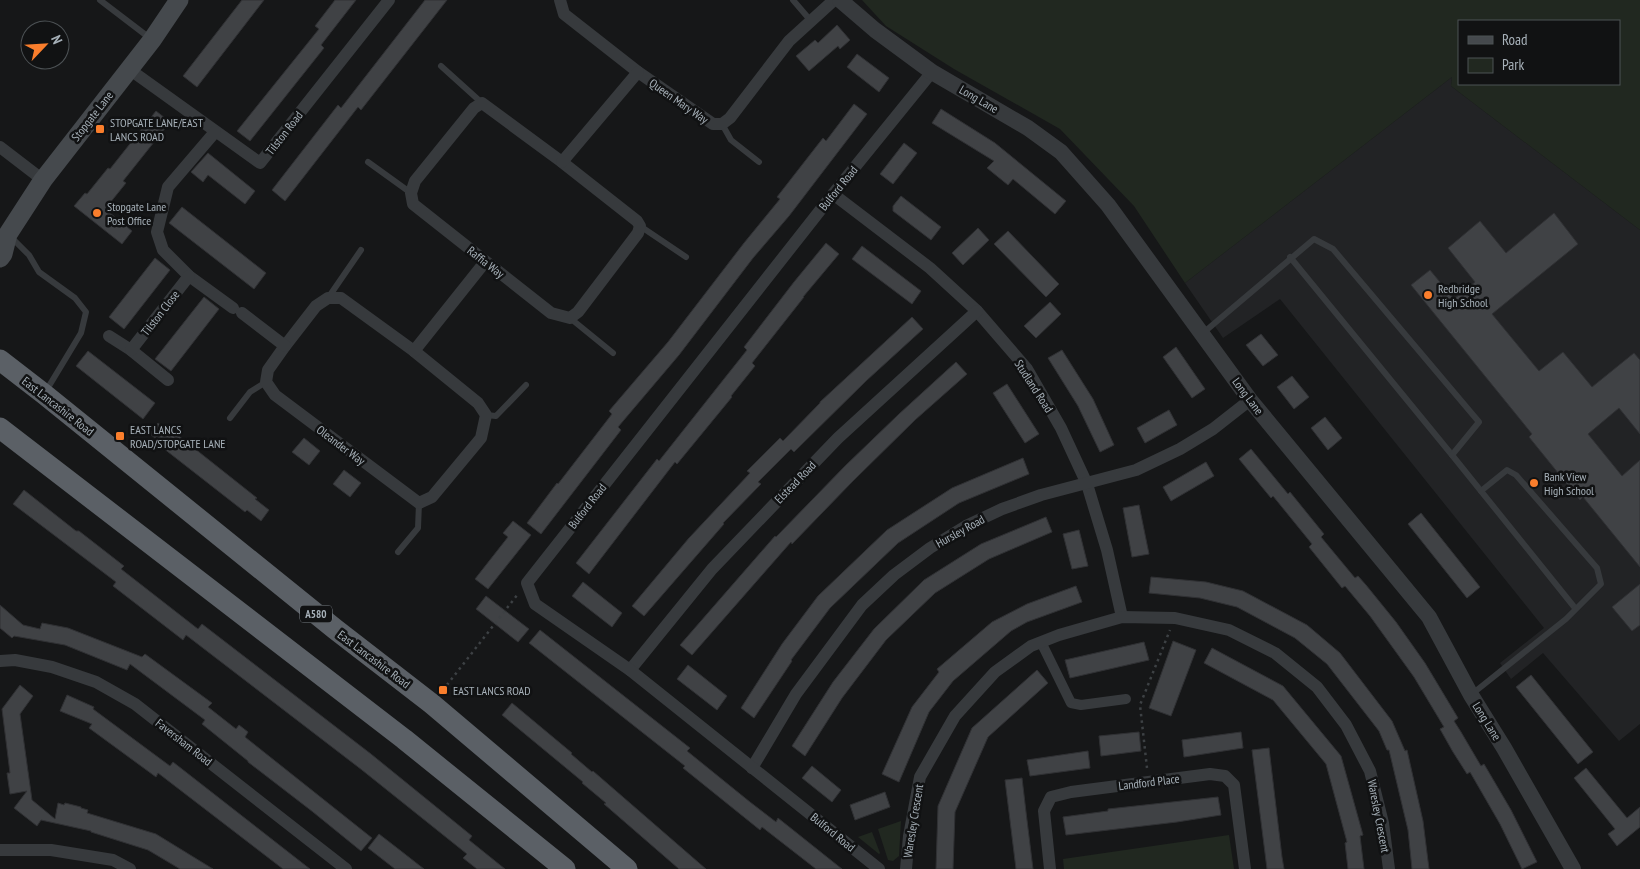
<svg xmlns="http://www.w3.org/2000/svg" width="1640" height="869" font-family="'PT Sans Narrow',sans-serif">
  <rect width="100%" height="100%" fill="#161718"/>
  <polygon fill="#222325" points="1452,77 1451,86 1640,230 1640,724 1619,741 1543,653 1511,679 1500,663 1544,628 1280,299 1223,338 1185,283"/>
  <g fill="#212820" fill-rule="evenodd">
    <path d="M862 0H1640V230L1451 86 1452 77 1185 283 1134 206 1060 129 954 69 886 26ZM1459 21H1619V84H1459Z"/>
    <polygon points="901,821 899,856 893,861 888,860 878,829"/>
    <polygon points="872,832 880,853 879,854 858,837"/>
    <polygon points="1229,835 1234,869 1064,869 1063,859"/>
  </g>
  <g fill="#404245" stroke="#303134">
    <polygon points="242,0 264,0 197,87 183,76"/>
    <polygon points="335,0 356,0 321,45 324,48 250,141 237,131 319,29 315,26"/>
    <polygon points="425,0 447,0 361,110 358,107 285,201 272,190 338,105 341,108"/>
    <polygon points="837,25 850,40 840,49 838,46 809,71 796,56 815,40 818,43"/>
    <polygon points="857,54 889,78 879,92 847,67"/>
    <polygon points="854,104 867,114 789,216 753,258 679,355 618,427 621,430 541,534 527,523 557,483 558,484 612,414 609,411 668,342 744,243 780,199 777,197 823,138 826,141"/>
    <polygon points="941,109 995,143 1066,201 1055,214 1013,179 1008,185 987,168 994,161 932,123"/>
    <polygon points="156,111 170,122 123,181 126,183 105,209 132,231 122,244 74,206 85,193 87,194 108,168 110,169"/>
    <polygon points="904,143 917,153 893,184 880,174"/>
    <polygon points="208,153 255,191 245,204 208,175 203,182 191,172"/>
    <polygon points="901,196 941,227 931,240 893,211 893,206"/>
    <polygon points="182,207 266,273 254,289 169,223"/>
    <polygon points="1554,213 1578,244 1492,314 1539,371 1563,352 1592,387 1634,353 1640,360 1640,434 1619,408 1588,434 1622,476 1640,460 1640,567 1583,497 1580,500 1529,437 1532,434 1411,285 1430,270 1454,299 1475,282 1448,248 1480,221 1506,253"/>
    <polygon points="978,228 989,240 963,265 952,253"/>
    <polygon points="1008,231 1059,284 1046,297 994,244"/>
    <polygon points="826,243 839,254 803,297 804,297 752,363 755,366 731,396 732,397 677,464 675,462 589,574 576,563 657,459 659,461 720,384 747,350 744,347 794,282"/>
    <polygon points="862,246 921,291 912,304 852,259"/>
    <polygon points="155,258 170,270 124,329 109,317"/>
    <polygon points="204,297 219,309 171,371 155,359"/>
    <polygon points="1050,302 1061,314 1036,338 1024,326"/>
    <polygon points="912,317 923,329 866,381 794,452 791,449 758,482 761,484 723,523 724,524 644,616 632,606 689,538 750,473 747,471 780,438 783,441 820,403 820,402"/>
    <polygon points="1261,334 1278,355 1263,366 1246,345"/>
    <polygon points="1176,347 1205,389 1192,398 1163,357"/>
    <polygon points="1062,350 1093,399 1114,445 1100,452 1078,406 1048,358"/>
    <polygon points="88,351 155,403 143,419 76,366"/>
    <polygon points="956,362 967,374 915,420 853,481 792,544 791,542 692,655 680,645 775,536 776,537 845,466 899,414"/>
    <polygon points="1292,376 1309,397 1294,409 1277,387"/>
    <polygon points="1007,384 1039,434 1025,443 993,393"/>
    <polygon points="1169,410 1177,425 1145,443 1137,428"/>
    <polygon points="1325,417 1342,438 1328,450 1311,428"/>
    <polygon points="158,423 173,435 175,433 257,498 255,499 269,510 261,521 247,510 245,512 163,448 165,446 150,434"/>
    <polygon points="304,438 320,451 309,465 292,452"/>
    <polygon points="1251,449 1288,494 1290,492 1324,534 1321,537 1355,578 1358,576 1366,585 1396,622 1425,663 1458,718 1454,721 1461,732 1481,766 1484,764 1511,810 1537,862 1522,869 1500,824 1470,772 1467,774 1453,752 1440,729 1444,727 1414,677 1370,616 1345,586 1342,588 1309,547 1312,544 1273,496 1271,498 1239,459"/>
    <polygon points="1023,458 1029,474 959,503 898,543 830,608 791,660 792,661 754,718 741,708 782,644 818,596 887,530 952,488"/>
    <polygon points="1206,462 1214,476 1171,501 1163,487"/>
    <polygon points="344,470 361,483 350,497 333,484"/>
    <polygon points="24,490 76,531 79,531 124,566 121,569 198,629 202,624 371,754 472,836 469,840 505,869 477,869 463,858 467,854 362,770 186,635 183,640 113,586 116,582 13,504"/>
    <polygon points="1139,505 1149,554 1132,557 1123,508"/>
    <polygon points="1421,513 1480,587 1467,598 1408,524"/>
    <polygon points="1046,517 1052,532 989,559 935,593 886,640 842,698 805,756 792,746 833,682 874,629 924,580 981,544"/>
    <polygon points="513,521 531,535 488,589 475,579 508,537 503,533"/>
    <polygon points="1079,530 1088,566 1072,569 1063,534"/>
    <polygon points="1151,577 1206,582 1243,591 1307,625 1340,653 1392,721 1405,751 1407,750 1423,821 1429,869 1412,869 1408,830 1389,750 1387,750 1379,731 1327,664 1295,638 1237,607 1200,598 1149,593"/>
    <polygon points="583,582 622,613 612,627 572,596"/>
    <polygon points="1640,584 1640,625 1632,631 1612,607"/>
    <polygon points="1076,586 1082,602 1027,622 1011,631 953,681 929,712 899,782 882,774 912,707 939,672 937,669 992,622 1027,604"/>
    <polygon points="486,596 529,629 518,642 476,609"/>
    <polygon points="0,605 23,625 40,629 42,623 68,628 142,657 145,654 212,703 208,707 236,729 239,725 248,732 245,737 372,838 361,851 313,812 248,762 248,761 202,724 205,720 130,664 127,670 65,645 14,636 12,638 0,628"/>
    <polygon points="540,630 690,748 687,751 750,802 776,822 778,818 842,869 816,869 762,827 760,830 683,768 685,766 529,643"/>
    <polygon points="1173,641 1196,650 1171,716 1149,708"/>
    <polygon points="1144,642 1149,660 1070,678 1065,660"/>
    <polygon points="1212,648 1283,686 1341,756 1363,835 1360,836 1364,869 1348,869 1345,843 1347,842 1326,764 1273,700 1204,663"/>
    <polygon points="688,665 727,696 717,710 677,679"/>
    <polygon points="1037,670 1048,683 988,737 955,812 953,869 936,869 938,806 972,728"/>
    <polygon points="1531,675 1593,752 1578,764 1516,687"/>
    <polygon points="20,685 33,696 20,714 32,800 55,819 58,803 64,805 65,803 81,807 81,808 88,810 87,813 156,834 213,869 180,869 148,850 91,832 91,831 41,820 37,826 14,808 27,791 10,794 7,773 10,773 2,709"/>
    <polygon points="67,695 94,707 93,709 170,766 173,762 310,869 283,869 158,773 156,777 89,728 92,724 60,711"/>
    <polygon points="512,703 572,753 571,754 592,772 593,771 706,869 679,869 604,804 606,803 582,783 583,782 502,715"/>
    <polygon points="1139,732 1141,751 1101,756 1099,736"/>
    <polygon points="1241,732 1243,748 1184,757 1182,740"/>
    <polygon points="1269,748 1282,857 1284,869 1267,869 1252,750"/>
    <polygon points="1088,751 1090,768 1030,776 1027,760"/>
    <polygon points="812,766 841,790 832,802 802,778"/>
    <polygon points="1586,768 1627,818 1640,807 1640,827 1617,846 1608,834 1615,829 1574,778"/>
    <polygon points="1022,778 1026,812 1033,869 1016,869 1005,780"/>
    <polygon points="885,792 890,807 855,820 850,805"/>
    <polygon points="1218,797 1221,815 1177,822 1066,835 1063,817 1108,811 1108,809"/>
    <polygon points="379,834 401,851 424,869 395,869 368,848"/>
  </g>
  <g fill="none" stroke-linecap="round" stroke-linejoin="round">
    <g stroke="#3d4144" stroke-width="2.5" stroke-dasharray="2.5 4" stroke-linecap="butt">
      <polyline points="443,690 518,594"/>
      <polyline points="1147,768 1140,705 1170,630"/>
    </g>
    <g stroke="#373a3d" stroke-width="6">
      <polyline points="100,0 151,39"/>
      <polyline points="793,0 811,21"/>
      <polyline points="441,66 482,103"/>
      <polyline points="722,124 731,140 759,162"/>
      <polyline points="368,162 411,193"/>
      <polyline points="640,226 686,257"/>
      <polyline points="10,236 29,255 39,272 75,298 86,312 81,333 46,391"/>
      <polyline points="1290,257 1452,455 1575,608"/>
      <polyline points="328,298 361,250"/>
      <polyline points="570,318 613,353"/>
      <polyline points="1203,333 1314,239 1333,249 1479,422 1452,455"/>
      <polyline points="486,415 496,416 526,385"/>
      <polyline points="230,418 250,392 266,382"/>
      <polyline points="398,552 418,528 419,503"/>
      <polyline points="1472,694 1566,619 1601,584 1597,568 1516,475 1507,470 1481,491"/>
    </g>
    <polyline stroke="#373a3d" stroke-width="10" points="1041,642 1071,703 1081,705 1126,699"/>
    <g stroke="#373a3d" stroke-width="12">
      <polyline points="560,0 564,14 638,72 713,124 722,124 730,118 789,41 834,0"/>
      <polyline points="129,69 260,163 389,0"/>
      <polygon points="482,103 562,162 637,221 640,226 638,233 578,312 570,318 551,313 413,204 411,193 415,181 474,108"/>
      <polyline points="215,132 168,187 157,232 163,250 189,276 233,308"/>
      <polyline points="0,147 43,180"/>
      <polyline points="562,162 638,72"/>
      <polyline points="833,194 930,268 977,311 1027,369 1061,428 1087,484 1107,550 1122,617"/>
      <polygon points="328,298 341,298 414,351 478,403 486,415 481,438 432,497 419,503 275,395 266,382 268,370 285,346 316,306"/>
      <polyline points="242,313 285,346"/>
      <polyline points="109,336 131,350 168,380"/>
      <polyline points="131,350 189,276"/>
      <polyline points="414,351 485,262"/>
      <polyline points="0,661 15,660 52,667 96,682 135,704 346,869"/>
      <polyline points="630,670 712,569 838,438 977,311"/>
      <polyline points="752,768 796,694 862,605 894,575 930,548 966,526 1002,509 1041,495 1136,470 1180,449 1213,429 1250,400"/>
      <polyline points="0,850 51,850 113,860 130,869"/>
      <polyline points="879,869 630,670 535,604 527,583 833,194 932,72"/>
      <polyline points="906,869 909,836 920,777 955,716 995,672 1031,646 1059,635 1122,617 1175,618 1229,630 1275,653 1317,687 1346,725 1370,771 1383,823 1389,869"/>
      <polyline points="1050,869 1044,811 1051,797 1071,792 1210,774 1225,776 1234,785 1245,869"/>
    </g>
    <polyline stroke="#373a3d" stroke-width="16" points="840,0 875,30 932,72 1028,128 1061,152 1108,205 1250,400 1429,617 1471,695 1504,748 1573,869"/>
    <polyline stroke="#45494d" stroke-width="19" points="0,258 3,254 8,234 43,180 152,40 179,0"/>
    <g stroke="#5b6066" stroke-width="21">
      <polyline points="0,360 44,394 335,629 432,704 627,869"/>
      <polyline points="0,428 404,739 565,869"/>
    </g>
  </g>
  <g fill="#fa7e2c" stroke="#111213" stroke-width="2">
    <rect x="95" y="124" width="10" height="10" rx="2.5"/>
    <circle cx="97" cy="213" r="5"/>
    <circle cx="1428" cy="295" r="5"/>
    <rect x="115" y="431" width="10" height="10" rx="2.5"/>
    <circle cx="1534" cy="483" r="5"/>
    <rect x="438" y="685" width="10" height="10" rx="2.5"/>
  </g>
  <g text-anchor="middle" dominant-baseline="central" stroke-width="5" stroke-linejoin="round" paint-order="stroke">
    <rect fill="#111213" stroke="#7a8187" stroke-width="1" x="300" y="605.5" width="32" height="17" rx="4"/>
    <g font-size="11" font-weight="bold" fill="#a7b1b9">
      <text x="316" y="614">A580</text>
    </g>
    <g font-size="12" fill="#a7b1b9" stroke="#111213">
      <text transform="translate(979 99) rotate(30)">Long Lane</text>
      <text transform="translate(679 101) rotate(35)">Queen Mary Way</text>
      <text transform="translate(92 116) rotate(-52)">Stopgate Lane</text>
      <text transform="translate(284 133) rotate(-52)">Tilston Road</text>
      <text transform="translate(838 188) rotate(-51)">Bulford Road</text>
      <text transform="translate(486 262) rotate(38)">Raffia Way</text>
      <text transform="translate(160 313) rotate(-52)">Tilston Close</text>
      <text transform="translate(1034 386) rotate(57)">Studland Road</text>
      <text transform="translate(1248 396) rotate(53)">Long Lane</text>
      <text transform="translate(58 406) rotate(38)">East Lancashire Road</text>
      <text transform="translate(341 445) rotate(37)">Oleander Way</text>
      <text transform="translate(795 482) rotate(-46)">Elstead Road</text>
      <text transform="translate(587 506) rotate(-52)">Bulford Road</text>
      <text transform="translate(960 531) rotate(-29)">Hursley Road</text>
      <text transform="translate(374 659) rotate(37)">East Lancashire Road</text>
      <text transform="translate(1487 721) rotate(58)">Long Lane</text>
      <text transform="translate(184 742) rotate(38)">Faversham Road</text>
      <text transform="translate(1149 782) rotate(-7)">Landford Place</text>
      <text transform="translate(1379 816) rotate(79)">Waresley Crescent</text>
      <text transform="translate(913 821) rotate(-81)">Waresley Crescent</text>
      <text transform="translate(833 832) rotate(39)">Bulford Road</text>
    </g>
    <g font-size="12" fill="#a7b1b9" stroke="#111213" text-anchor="start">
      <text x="110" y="122">STOPGATE LANE/EAST<tspan x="110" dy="14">LANCS ROAD</tspan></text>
      <text x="107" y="206">Stopgate Lane<tspan x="107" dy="14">Post Office</tspan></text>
      <text x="1438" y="288">Redbridge<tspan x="1438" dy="14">High School</tspan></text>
      <text x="130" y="429">EAST LANCS<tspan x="130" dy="14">ROAD/STOPGATE LANE</tspan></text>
      <text x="1544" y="476">Bank View<tspan x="1544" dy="14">High School</tspan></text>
      <text x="453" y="690">EAST LANCS ROAD</text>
    </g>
  </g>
  <rect x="1458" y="20" width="162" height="65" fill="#111213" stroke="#4d5255"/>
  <rect x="1468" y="36" width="25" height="8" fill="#45494d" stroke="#4d5255"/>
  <text x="1502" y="45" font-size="15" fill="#a7b1b9">Road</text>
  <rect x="1468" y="58" width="25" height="15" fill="#212820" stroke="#4d5255"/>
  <text x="1502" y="70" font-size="15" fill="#a7b1b9">Park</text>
  <g transform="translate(45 45) rotate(65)"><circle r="24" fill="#111213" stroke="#4d5255"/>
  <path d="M0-4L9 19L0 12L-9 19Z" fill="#fa7e2c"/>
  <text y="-8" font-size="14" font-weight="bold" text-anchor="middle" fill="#a7b1b9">N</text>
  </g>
</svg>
